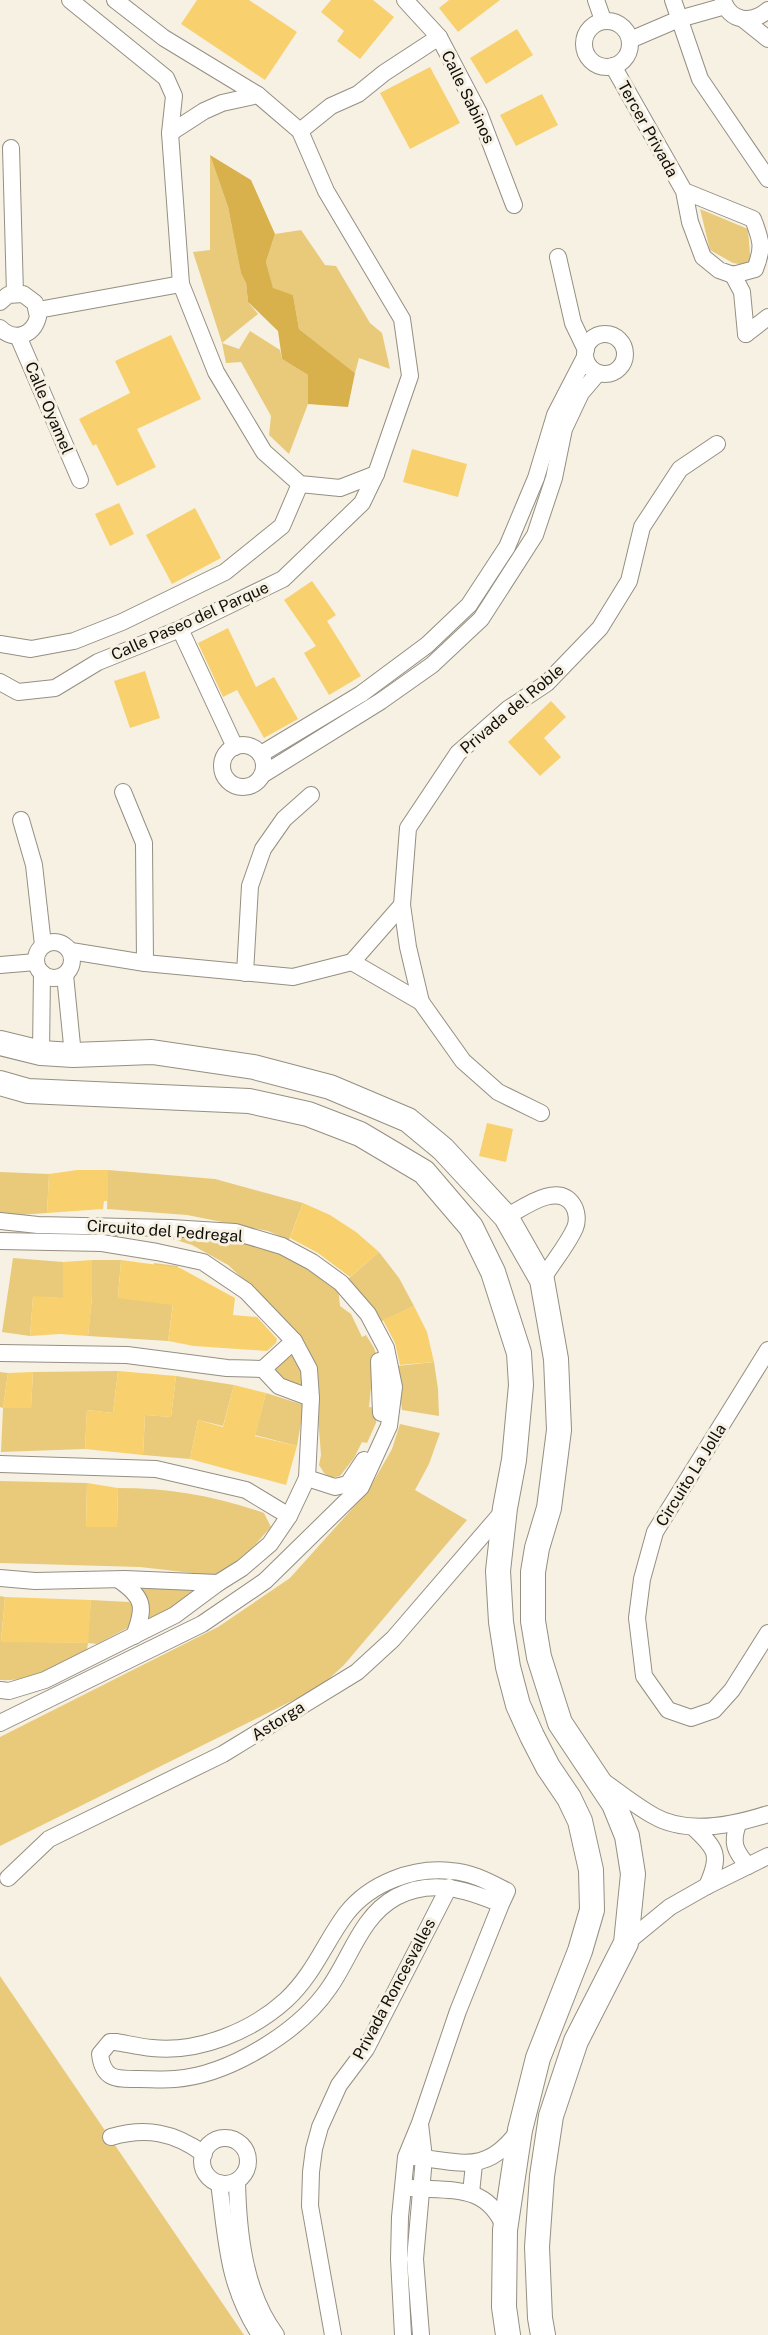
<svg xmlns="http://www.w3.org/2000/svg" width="768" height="2335" font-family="'Public Sans',sans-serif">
  <rect width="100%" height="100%" fill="#f7f1e3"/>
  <g fill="#e9ca7b">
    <polygon points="210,155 228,207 241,272 246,283 248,302 258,314 222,343 239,349 250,331 280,350 282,359 308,375 308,404 289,454 269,435 271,416 241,362 226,363 222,343 193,252 210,250"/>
    <polygon points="700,209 748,229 751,266 733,263 710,250"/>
    <polygon points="301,230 325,265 336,266 370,323 382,333 390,369 359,358 355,373 299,329 293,295 273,289 266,262 275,234"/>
    <polygon points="108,1170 215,1179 303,1203 289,1240 268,1231 187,1215 107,1209"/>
    <polygon points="0,1172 49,1174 47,1213 19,1215 0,1212"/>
    <polygon points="150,1232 220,1234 280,1252 338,1288 340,1306 351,1314 362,1337 366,1335 374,1348 379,1364 373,1367 369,1407 378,1408 376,1423 367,1443 362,1442 354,1458 340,1476 331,1478 324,1473 319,1465 321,1455 316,1393 289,1328 272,1306 228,1265 192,1245"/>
    <polygon points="379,1252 399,1278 414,1306 380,1322 348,1279"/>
    <polygon points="13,1258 63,1262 63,1298 33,1297 30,1336 2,1332"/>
    <polygon points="92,1260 121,1260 118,1297 150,1301 154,1263 178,1266 168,1341 88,1336 92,1297"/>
    <polygon points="295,1344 310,1397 264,1369"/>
    <polygon points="434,1362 438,1389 439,1416 402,1410 397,1366"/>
    <polygon points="118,1371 113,1413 87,1410 85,1449 1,1452 3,1408 0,1407 0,1372 8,1373 3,1408 31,1408 33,1372"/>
    <polygon points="176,1376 234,1385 223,1426 198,1420 190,1459 143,1455 145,1415 171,1417"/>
    <polygon points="266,1393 304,1405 297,1446 255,1435"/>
    <polygon points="400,1424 440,1433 429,1464 415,1490 467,1520 344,1665 320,1687 0,1846 0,1737 218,1627 290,1578 368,1491 392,1449"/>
    <path d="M0 1481 87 1483 86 1527 117 1526 118 1488C169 1488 216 1496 264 1513L271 1527 251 1549 218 1576 140 1567 0 1563Z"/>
    <polygon points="217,1583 138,1633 145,1616 128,1585"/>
    <path d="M0 1596 5 1597 1 1641 87 1643 91 1600 129 1602 135 1609 131 1626 97 1644 88 1643 87 1650C61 1664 31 1682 0 1680Z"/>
    <polygon points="0,1976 244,2335 0,2335"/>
  </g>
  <polygon fill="#d8b14d" points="210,155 251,180 275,234 266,262 273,288 293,295 299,329 355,373 348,407 308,404 308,375 282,359 278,331 248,302 246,283 241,273 228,207"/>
  <g fill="#f8d16e">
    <polygon points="197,0 249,0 297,32 265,80 181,24"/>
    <polygon points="331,0 373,0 394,17 360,59 337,41 344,31 321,12"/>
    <polygon points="449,0 500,0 458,32 439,8"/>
    <polygon points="517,29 533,55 486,84 470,58"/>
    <polygon points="430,67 460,123 410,149 380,93"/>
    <polygon points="542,94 558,125 516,146 500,115"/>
    <polygon points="171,335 201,399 137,429 156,467 117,486 96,444 93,446 79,419 130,393 115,361"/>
    <polygon points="412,449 467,464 458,497 403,482"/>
    <polygon points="119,503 134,534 110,546 95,514"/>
    <polygon points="195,508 221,558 172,584 146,535"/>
    <polygon points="312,581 336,615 327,621 361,676 329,695 304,653 316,646 284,600"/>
    <polygon points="228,628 256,687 274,677 298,719 264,738 237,690 223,697 198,643"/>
    <polygon points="145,671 160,718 130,728 114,681"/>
    <polygon points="551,701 566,717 544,738 561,757 540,776 508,742"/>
    <polygon points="487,1123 513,1129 506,1162 479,1156"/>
    <polygon points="77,1170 108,1170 108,1201 104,1201 103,1209 47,1213 49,1174"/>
    <polygon points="303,1203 330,1215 356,1232 379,1252 350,1277 318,1253 290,1238"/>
    <polygon points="92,1260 92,1297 88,1336 60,1334 30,1336 33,1296 63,1298 63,1262"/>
    <polygon points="121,1260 180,1268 235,1298 233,1315 257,1317 277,1339 276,1343 267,1351 194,1346 168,1341 173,1305 118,1298"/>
    <polygon points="414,1306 427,1332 434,1362 400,1365 395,1343 383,1320"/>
    <polygon points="118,1371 176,1376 171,1417 145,1415 143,1455 85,1449 87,1410 113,1413"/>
    <polygon points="33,1372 31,1408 3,1408 8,1373"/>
    <polygon points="234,1385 266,1393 255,1436 297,1446 286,1485 190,1459 198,1420 223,1427"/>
    <polygon points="87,1483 118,1488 117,1527 86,1527"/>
    <polygon points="5,1597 91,1600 88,1643 1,1642"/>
  </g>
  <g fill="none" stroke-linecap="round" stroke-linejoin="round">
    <g stroke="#958f82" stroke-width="18">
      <g id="street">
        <polyline points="70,0 166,78 174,96 170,133 181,284 216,372 264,452 300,484 340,488 376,474"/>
        <polyline points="405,0 439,37 479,113 514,205"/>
        <polyline points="596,0 603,20"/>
        <polyline points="673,0 700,79 768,179"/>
        <path d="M723 0C730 22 752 24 768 10"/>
        <polyline points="743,19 768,39"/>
        <circle cx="607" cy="44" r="23"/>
        <polyline points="630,40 679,19 725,6"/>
        <path d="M613 66 684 191 690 222 703 257 719 270 733 275 755 269C764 247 761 240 753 219L684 191"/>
        <polyline points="300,131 331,106 358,94 384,73 439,37"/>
        <polyline points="170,133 204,111 222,103 258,95"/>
        <polyline points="11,148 15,294"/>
        <polyline points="558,257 573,323 586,350"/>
        <polyline points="733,275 742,292 746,334"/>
        <path d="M0 302 8 295 23 294 35 303 38 317C33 336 14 342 0 328"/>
        <polyline points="38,310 181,284"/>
        <circle cx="605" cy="354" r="20"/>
        <polyline points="746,334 768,317"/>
        <polyline points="18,336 80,480"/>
        <polyline points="180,629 235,747"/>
        <polyline points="0,644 31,649 74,641 122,622 225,572 282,526 300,484"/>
        <polyline points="0,682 18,692 55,688 98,662 180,629 283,579 362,503 376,474 410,376 402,319 326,191 300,131 258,95 164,38 115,0"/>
        <circle cx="243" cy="766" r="21"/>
        <polyline points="261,754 361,694 427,645 469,605 507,547 536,478 555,415 585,357"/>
        <polyline points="262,775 381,701 432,665 481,619 535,535 554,478 564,429 581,393 598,373"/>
        <polyline points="123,792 144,843 145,963"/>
        <polyline points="21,820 34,865 43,945"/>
        <circle cx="54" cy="960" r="18"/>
        <polyline points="71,951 145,963 293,977 352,962 402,905"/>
        <polyline points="352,962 421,1002"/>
        <polyline points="0,965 36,962"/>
        <polyline points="245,973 250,886 263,849 284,819 311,795"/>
        <polyline points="65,975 73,1055"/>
        <polyline points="41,1053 42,973"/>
        <polyline points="541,1113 498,1092 463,1061 421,1002 408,947 402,905 408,828 458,753 508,709 547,683 600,628 629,581 642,527 680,469 717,444"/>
        <path d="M506 1217C523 1208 558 1181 573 1205 577 1211 578 1221 575 1228 567 1246 552 1263 542 1280"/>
        <polyline points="0,1221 38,1225 171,1228 235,1232 282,1246 312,1262 341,1283 368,1314 386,1348 394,1387 389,1426 361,1487 265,1581 202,1624 0,1723"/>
        <polyline points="0,1241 102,1243 157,1252 203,1262 246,1291 294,1341 309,1369 311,1398 307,1478 289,1516 270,1544 242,1568 218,1583 175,1615 45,1680 9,1691 0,1690"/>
        <polyline points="768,1350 655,1532 642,1579 637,1618 644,1676 668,1710 691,1718 714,1710 732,1690 768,1633"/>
        <polyline points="0,1353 127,1355 227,1368 263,1369 294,1341"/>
        <polyline points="379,1361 381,1413"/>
        <polyline points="263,1369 279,1386 311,1398"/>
        <polyline points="0,1464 156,1469 246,1490 289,1516"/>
        <polyline points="307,1478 335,1487 348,1484 364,1460"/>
        <polyline points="0,1578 35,1581 125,1579 218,1583"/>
        <path d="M119 1580C145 1598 145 1608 134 1636"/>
        <path d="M603 1781C620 1793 636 1806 654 1816 687 1835 734 1825 768 1814"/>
        <path d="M738 1824C731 1843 735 1851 748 1866"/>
        <path d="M693 1827C717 1849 721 1855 707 1886"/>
        <polyline points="8,1878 49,1839 223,1754 357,1672 393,1639 505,1509"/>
        <polyline points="626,1943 670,1907 707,1886 768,1856"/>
        <polyline points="420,2124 424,2158 415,2259 421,2335"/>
        <path d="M111 2137C146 2127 174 2132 204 2154"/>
        <circle cx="225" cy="2161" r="23"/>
        <path d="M414 2157C462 2162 487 2175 519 2130"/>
        <path d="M237 2181C238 2232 244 2292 276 2335"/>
        <path d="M219 2183C227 2241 227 2284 260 2335"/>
        <path d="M411 2188C452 2191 488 2184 505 2229"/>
        <polyline points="471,2193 474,2164"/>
        <polyline points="333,2335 310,2206 311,2172 314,2149 320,2127 339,2085 366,2049 449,1887"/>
        <path d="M403 2335 399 2259 400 2217 406 2157 420 2123 458 2011 501 1904 507 1891C489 1882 471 1872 451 1871 413 1867 370 1883 346 1914 325 1942 314 1974 286 2000 252 2031 199 2053 152 2048 140 2047 128 2044 116 2042H110L100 2054C103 2080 116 2079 139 2079 151 2079 163 2080 175 2079 229 2075 299 2032 329 1988 351 1957 361 1916 396 1897 432 1878 467 1890 501 1904"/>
      </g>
    </g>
    <g stroke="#958f82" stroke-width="26">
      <g id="secondary">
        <polyline points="0,1043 41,1053 73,1055 152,1052 254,1067 330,1087 408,1120 443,1149 506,1217 542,1280 556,1359 559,1430 549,1508 537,1548 533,1572 533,1621 539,1657 560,1723 614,1804 627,1836 633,1874 626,1943 576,2041 551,2116 542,2176 537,2247 540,2318 543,2335"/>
        <polyline points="0,1083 28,1091 249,1101 308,1114 360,1134 424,1172 471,1227 493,1272 519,1353 521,1385 514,1460 505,1508 498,1571 501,1622 508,1667 518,1705 532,1736 548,1767 569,1798 580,1821 591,1870 592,1910 580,1951 538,2058 520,2130 505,2230 504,2307 508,2335"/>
      </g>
    </g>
    <use href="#street" stroke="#fff" stroke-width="16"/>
    <use href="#secondary" stroke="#fff" stroke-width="24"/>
  </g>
  <g text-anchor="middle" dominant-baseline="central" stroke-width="6" stroke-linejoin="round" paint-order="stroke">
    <g font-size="16" fill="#100e09" stroke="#f7f1e3">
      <text transform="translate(468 97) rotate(64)">Calle Sabinos</text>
      <text transform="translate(648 129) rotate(61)">Tercer Privada</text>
      <text transform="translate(49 408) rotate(67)">Calle Oyamel</text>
      <text transform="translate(190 621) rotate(-24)">Calle Paseo del Parque</text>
      <text transform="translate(512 709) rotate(-40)">Privada del Roble</text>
      <text transform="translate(165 1231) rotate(4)">Circuito del Pedregal</text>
      <text transform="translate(691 1475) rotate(-58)">Circuito La Jolla</text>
      <text transform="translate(278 1721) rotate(-32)">Astorga</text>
      <text transform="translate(394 1989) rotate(-62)">Privada Roncesvalles</text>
    </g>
  </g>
</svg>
